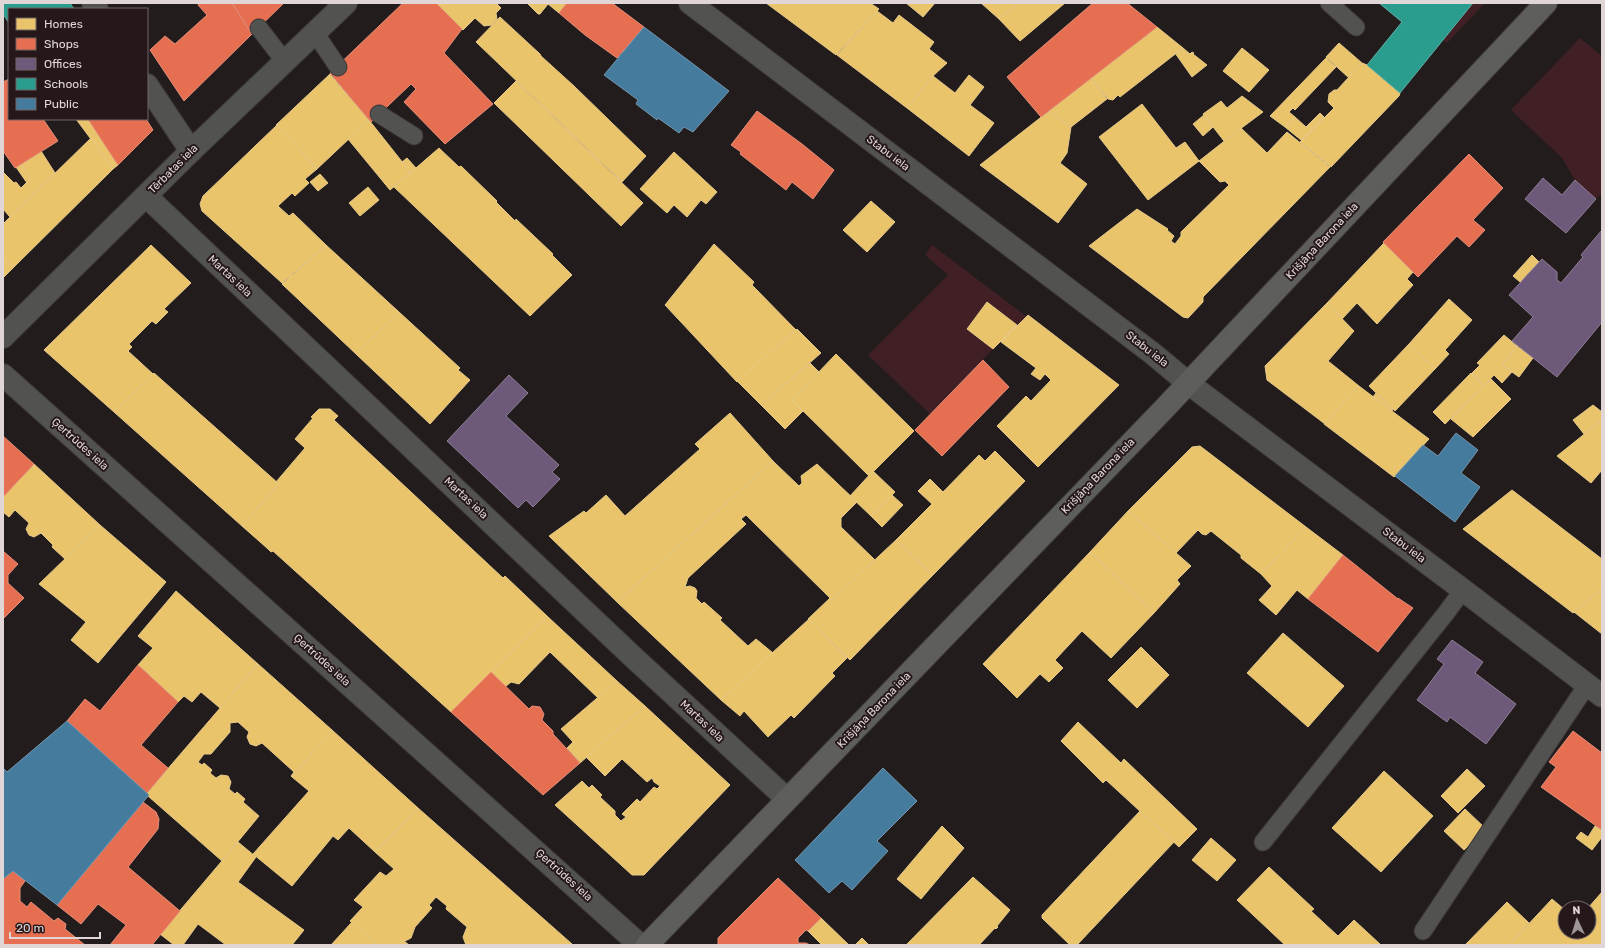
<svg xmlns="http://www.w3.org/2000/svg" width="1605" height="948" font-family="Rubik,sans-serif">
  <rect width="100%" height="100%" fill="#221c1c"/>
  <g fill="#412025">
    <polygon points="1473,3 1485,3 1447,43 1443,40"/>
    <polygon points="1580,38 1602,56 1602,193 1596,199 1575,180 1562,158 1511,110"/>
    <polygon points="932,245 1026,316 1017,325 987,302 967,329 993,349 930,414 868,355 948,275 925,255"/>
  </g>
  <g fill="#e9c46a" stroke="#e6c98a">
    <polygon points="436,3 496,3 501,8 496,13 497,19 492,25 484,26 475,18 463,30"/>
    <polygon points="527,3 567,3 559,13 548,4 540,14 538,14"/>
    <polygon points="766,3 870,3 879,9 836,55"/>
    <polygon points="906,3 935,3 923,17"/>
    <polygon points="981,3 1019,3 999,19"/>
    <polygon points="1019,3 1065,3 1020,41 999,19"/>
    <polygon points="877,11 893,23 899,15 934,42 929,49 947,63 933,76 907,108 837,55"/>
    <polygon points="500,17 540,54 541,56 574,86 646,156 622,182 476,42"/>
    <polygon points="1157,27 1183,48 1120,97 1118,95 1113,100 1108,99 1091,78"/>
    <polygon points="1339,43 1362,63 1349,78 1326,57"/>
    <polygon points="1183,48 1190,54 1192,52 1194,53 1193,54 1207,65 1192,77 1175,53"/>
    <polygon points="1242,48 1269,70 1249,92 1223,71"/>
    <polygon points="1326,58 1336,67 1295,110 1293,108 1289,112 1295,117 1285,127 1270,116"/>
    <polygon points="1362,63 1367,65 1400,93 1399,96 1331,167 1300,142 1334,108 1328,102 1329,94 1334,90 1337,90"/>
    <polygon points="330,74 369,120 317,169 276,125"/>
    <polygon points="969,75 984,87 970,105 994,123 969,156 907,108 933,76 955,93"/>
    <polygon points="1091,78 1107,99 1071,127 1049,111"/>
    <polygon points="516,81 643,203 621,226 494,103"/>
    <polygon points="1242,96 1263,112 1224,141 1203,114 1221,101 1227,108"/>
    <polygon points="1142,104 1176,148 1185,142 1199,161 1148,200 1099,137"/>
    <polygon points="1049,111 1071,127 1067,153 1060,163 1087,184 1058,223 980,165"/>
    <polygon points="1320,113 1324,117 1301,140 1285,127 1295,117 1306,127"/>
    <polygon points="1204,115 1213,127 1203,136 1193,124"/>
    <polygon points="76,119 88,119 118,165 113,169"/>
    <polygon points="369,120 411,173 390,190 348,139"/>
    <polygon points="277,125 317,169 305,179 309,183 295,196 292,193 278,206 289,216 293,213 326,245 282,283 202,211 200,204 203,196"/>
    <polygon points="1241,128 1267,153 1287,132 1330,167 1203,297 1203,302 1188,318 1183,317 1089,246 1137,209 1168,229 1167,230 1174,236 1171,241 1175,244 1181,236 1181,232 1229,185 1225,181 1220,182 1199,161"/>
    <polygon points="91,138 113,169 14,267 3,256 3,224"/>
    <polygon points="439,148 459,167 461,166 497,201 496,202 515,221 516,219 553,254 552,255 572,275 530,316 394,187"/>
    <polygon points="41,151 55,173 10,217 3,209 3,172 14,183 16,182 21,188 31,178 21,164"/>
    <polygon points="674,152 717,192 706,204 701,200 687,217 674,205 667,213 640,189"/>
    <polygon points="407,158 416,168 411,173 402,162"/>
    <polygon points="21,164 31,178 27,183 16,167"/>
    <polygon points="320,174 328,183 318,191 310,182"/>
    <polygon points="368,187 379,200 360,216 349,203"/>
    <polygon points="871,201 895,222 867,252 843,230"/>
    <polygon points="1384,243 1413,272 1407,279 1413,285 1377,324 1357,303 1342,319 1327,303"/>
    <polygon points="714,244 754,282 752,285 796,330 737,382 665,305"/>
    <polygon points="151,245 191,283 164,309 168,312 156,324 152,321 129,344 132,347 128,351 153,374 114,412 44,350"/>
    <polygon points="326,245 399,312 356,354 282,284"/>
    <polygon points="1532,255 1539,262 1520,282 1513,276"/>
    <polygon points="3,256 14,267 3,278"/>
    <polygon points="1449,299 1472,320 1445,350 1449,354 1435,369 1409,344"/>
    <polygon points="987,302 1017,325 993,349 967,329"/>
    <polygon points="1327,303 1354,331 1328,361 1359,386 1325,424 1267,380 1265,366"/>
    <polygon points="399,312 460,368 458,370 470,380 430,424 356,354"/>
    <polygon points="1028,315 1119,385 1038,467 997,426 1026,396 1031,401 1051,380 1045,374 1040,380 1031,374 1036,368 1001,342"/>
    <polygon points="797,329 821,353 761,405 737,381"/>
    <polygon points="1504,335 1517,346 1502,365 1512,372 1502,383 1494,375 1484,386 1472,373 1480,365 1477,363"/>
    <polygon points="1409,344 1435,369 1395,411 1369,386"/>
    <polygon points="1517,346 1533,358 1519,377 1502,365"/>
    <polygon points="836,354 914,431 869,476 792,400"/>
    <polygon points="810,363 819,372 792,400 803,411 785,429 761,405"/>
    <polygon points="154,373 279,484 242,526 114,412"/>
    <polygon points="1471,373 1484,386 1445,424 1433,412"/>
    <polygon points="1491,379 1511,399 1473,437 1451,419"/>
    <polygon points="1359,386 1429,439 1394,477 1324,424"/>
    <polygon points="1376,393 1393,409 1392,411 1373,397"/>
    <polygon points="1593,405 1602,412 1602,420 1584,434 1573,420"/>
    <polygon points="319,409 330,409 338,416 334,420 503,578 505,576 547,616 451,712 273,551 271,552 268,549 242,526 279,484 276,482 305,448 295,439 313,418 311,417"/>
    <polygon points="730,413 773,461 617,602 549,536 584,511 586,513 606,495 625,516 700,449 695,444"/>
    <polygon points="1602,420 1602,470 1591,483 1557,456"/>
    <polygon points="1200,446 1306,527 1261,574 1241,558 1241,555 1211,531 1206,535 1202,534 1198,530 1176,553 1128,511 1192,447"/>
    <polygon points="995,451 1025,481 933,575 896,540 932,504 918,491 930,479 943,492 979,455 985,461"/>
    <polygon points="773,461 799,486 802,483 801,476 817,464 857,502 841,518 841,527 875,560 832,600 746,515 741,519 746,524 688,578 685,587 690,586 695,588 697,591 696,598 702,604 704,602 722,618 720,620 748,646 756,639 773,653 721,700 617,602"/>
    <polygon points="34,464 100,525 65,559 52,547 53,545 41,533 34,537 29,535 26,529 29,523 15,510 9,517 3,512 3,497"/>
    <polygon points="873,471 895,492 871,516 850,496"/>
    <polygon points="1512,490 1602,559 1602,589 1573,613 1463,529"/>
    <polygon points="892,495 903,505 882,527 871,516"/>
    <polygon points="1128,511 1191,566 1177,580 1180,584 1154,613 1090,552"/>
    <polygon points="100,525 166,582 98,663 71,640 86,622 39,584"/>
    <polygon points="1306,527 1343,555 1308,599 1297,590 1276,615 1259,600 1272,586 1261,574"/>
    <polygon points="896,540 933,575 850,660 808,619 830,598 832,600"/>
    <polygon points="1090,552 1154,613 1111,658 1082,631 1055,660 1063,668 1049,682 1040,674 1017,698 983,664"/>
    <polygon points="1602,589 1602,634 1574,612"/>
    <polygon points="176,591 258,664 220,708 201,692 192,702 184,696 178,702 138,665 153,648 138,636"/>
    <polygon points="547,616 617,681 598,698 550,652 519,684 511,682 505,687 491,672"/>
    <polygon points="809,619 847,658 832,673 835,676 794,718 791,715 768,737 744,711 740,716 721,700"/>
    <polygon points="1283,633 1344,686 1308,727 1247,673"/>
    <polygon points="1141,647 1169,675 1137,708 1108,680"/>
    <polygon points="258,664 332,730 292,777 291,776 294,772 262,743 256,746 250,744 247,737 249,732 238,722 230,723 230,732 211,754 204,754 198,762 202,765 204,763 212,770 210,773 216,778 221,775 228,776 231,782 229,789 235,794 237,792 245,799 243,802 259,816 222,861 148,796 149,795 147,793"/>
    <polygon points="617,681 645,706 580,763 567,748 573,742 561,729"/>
    <polygon points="645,706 730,785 644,875 632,875 555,805 582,781 589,788 592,785 602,795 600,797 615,811 615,815 621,821 626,817 622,814 637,799 640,802 654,787 657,789 660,786 654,782 652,778 647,782 622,759 605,776 586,757"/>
    <polygon points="1078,722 1121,763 1124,759 1197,829 1179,847 1106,780 1103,783 1061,741"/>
    <polygon points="332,730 418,808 375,852 349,828 338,840 333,836 292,886 253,854 309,791 292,777"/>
    <polygon points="1467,769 1485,786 1458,813 1441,796"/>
    <polygon points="1384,771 1433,816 1381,872 1332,828"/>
    <polygon points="418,808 572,944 572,945 466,945 463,937 467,927 446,909 447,906 436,897 429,905 432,908 415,927 411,938 397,945 377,945 350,921 363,907 354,900 380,872 386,876 394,869 375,852"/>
    <polygon points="1465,809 1485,828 1464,850 1444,831"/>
    <polygon points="1140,811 1174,842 1077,945 1070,945 1042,918 1042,915"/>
    <polygon points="942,826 964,848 921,899 897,879"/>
    <polygon points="1595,826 1602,830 1602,837 1592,850 1576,838 1581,832 1588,837"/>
    <polygon points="1211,838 1236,860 1217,881 1192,860"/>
    <polygon points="238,842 256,857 238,882 304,930 292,945 226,945 198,924 183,945 174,945 160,934"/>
    <polygon points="1269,867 1314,909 1311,911 1338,936 1354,920 1381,945 1285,945 1237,900"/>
    <polygon points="973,877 1010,910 997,926 998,927 996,929 995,928 979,945 906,945"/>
    <polygon points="1602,892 1602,945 1509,945 1552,899 1565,910 1565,932 1589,932 1593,927 1589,923 1589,917 1591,915 1589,912 1589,908 1588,908"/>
    <polygon points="1507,902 1529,923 1509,945 1465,945"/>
    <polygon points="821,918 849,945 822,945 808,931"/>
    <polygon points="352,922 377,945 331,945"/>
    <polygon points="862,938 869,945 855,945"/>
    <polygon points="404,941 409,945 397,945 399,943"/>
  </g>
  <g fill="#e76f51" stroke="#e58e79">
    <polygon points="199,3 232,3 252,34 184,101 150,50 165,36 175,44 207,15 198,5"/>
    <polygon points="232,3 284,3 252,34"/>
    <polygon points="403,3 436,3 462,29 444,53 493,104 445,144 404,102 416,89 411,84 371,122 330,73"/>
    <polygon points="567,3 612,3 644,27 617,58 585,35 559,13"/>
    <polygon points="1093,3 1127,3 1157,27 1041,117 1007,77"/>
    <polygon points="9,79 9,119 43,119 58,141 15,168 3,151 3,82"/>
    <polygon points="757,111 802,144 834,170 813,199 792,182 786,190 740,154 741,152 731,145"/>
    <polygon points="88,119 146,119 153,130 118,165"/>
    <polygon points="1469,154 1503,188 1473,220 1485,230 1469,247 1457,236 1418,277 1383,242"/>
    <polygon points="983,360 1009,387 942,456 915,430"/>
    <polygon points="3,436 34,464 3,497"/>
    <polygon points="3,551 18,564 8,575 8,583 24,598 3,619"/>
    <polygon points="1343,555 1398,599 1398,598 1413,608 1378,652 1308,599"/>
    <polygon points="138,665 178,702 141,745 168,768 147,793 67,721 85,699 100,711"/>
    <polygon points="491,672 529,709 532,706 540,707 544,714 542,720 553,731 553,734 580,763 543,795 451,712"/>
    <polygon points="1573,731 1602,753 1602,830 1541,787 1556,767 1549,762"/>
    <polygon points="143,802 156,812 159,819 158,829 128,867 180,911 152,945 110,945 126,925 98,904 81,924 57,905"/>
    <polygon points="13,871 25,881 20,888 20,901 27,907 31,902 54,921 58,918 66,924 65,929 85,945 3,945 3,879"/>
    <polygon points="778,878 821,918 808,931 806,930 798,938 798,943 806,943 810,945 718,945 718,938"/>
  </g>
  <g fill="#6d597a" stroke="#907e96">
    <polygon points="1543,178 1562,195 1575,180 1596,199 1566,233 1525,199"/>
    <polygon points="1602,230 1602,322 1557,377 1512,341 1533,317 1509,295 1542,259 1557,272 1557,280 1561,283 1583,257 1581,255"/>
    <polygon points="509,375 528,393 506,416 559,465 552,472 560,479 533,507 526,500 518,508 447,441"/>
    <polygon points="1452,640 1483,662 1475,673 1516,704 1486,744 1450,717 1447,722 1417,700 1444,664 1437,659"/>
  </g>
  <g fill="#2a9d8f" stroke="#61aea4">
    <polygon points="3,3 70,3 74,9 9,9 9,23 3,14"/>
    <polygon points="1379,3 1473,3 1400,93 1367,65 1402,22"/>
  </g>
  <g fill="#457b9d" stroke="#7496ae">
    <polygon points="644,27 729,91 693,132 684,127 679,133 658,118 657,120 636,104 638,100 604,75"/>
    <polygon points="1456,433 1478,450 1461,473 1480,487 1455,522 1395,476 1423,445 1438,456"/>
    <polygon points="67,721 149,795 57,905 13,871 3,879 3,768 7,772"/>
    <polygon points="883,768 917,801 877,841 888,851 852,890 842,881 829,893 795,860"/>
  </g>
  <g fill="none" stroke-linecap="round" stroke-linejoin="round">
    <g stroke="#3c3737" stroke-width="19">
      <g id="lane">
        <polyline points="1329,3 1356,27"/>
        <polyline points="259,28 285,62"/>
        <polyline points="315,33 338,67"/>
        <polyline points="379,114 414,136"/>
        <polyline points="1263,842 1446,613 1463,590"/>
        <polyline points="1423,931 1587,685"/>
      </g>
    </g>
    <g stroke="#3c3737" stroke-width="24">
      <g id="street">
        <polyline points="93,3 97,9"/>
        <polyline points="690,3 1152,353 1188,383 1463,590 1602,696"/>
        <polyline points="147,85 191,151"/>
        <polyline points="146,196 632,656 787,799"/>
        <polyline points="3,337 191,151 346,3"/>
        <polyline points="3,375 640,945"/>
      </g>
    </g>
    <g stroke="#3c3737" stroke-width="24">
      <polyline id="secondary" points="647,945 1162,411 1546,3"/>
    </g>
    <use href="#lane" stroke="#525251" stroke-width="17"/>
    <use href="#street" stroke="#525251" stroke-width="22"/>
    <use href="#secondary" stroke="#5e5e5d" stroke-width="22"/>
    <g stroke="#5e5d5c" stroke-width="1">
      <polyline points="634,945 1156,406 1535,3"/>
      <polyline points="660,945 1229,351 1557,3"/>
    </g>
  </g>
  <g text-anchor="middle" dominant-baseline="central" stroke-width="4" stroke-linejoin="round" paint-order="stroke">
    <g font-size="11" fill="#e0d6d6" stroke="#26181a">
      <text transform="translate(888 153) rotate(37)">Stabu iela</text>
      <text transform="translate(173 169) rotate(-45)">Tērbatas iela</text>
      <text transform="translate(1322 241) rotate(-47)">Krišjāņa Barona iela</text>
      <text transform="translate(230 276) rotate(43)">Martas iela</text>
      <text transform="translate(1147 349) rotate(38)">Stabu iela</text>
      <text transform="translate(80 444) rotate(42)">Ģertrūdes iela</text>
      <text transform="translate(1098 476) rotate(-46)">Krišjāņa Barona iela</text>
      <text transform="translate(466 498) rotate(43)">Martas iela</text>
      <text transform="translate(1404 545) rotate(37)">Stabu iela</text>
      <text transform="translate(322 660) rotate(42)">Ģertrūdes iela</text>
      <text transform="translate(874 710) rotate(-46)">Krišjāņa Barona iela</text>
      <text transform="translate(702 721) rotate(43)">Martas iela</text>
      <text transform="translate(564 875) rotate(42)">Ģertrūdes iela</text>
    </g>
  </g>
  <rect width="1605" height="948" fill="none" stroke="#e0d6d6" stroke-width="8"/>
  <rect x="8" y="8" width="140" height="112" fill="#26181a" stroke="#706465"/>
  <rect x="16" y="18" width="20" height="12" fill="#e9c46a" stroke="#706465"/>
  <text x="44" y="28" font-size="12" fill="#e0d6d6">Homes</text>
  <rect x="16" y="38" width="20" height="12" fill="#e76f51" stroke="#706465"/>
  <text x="44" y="48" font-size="12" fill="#e0d6d6">Shops</text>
  <rect x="16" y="58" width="20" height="12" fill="#6d597a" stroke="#706465"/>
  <text x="44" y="68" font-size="12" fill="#e0d6d6">Offices</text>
  <rect x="16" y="78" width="20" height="12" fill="#2a9d8f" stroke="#706465"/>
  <text x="44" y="88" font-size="12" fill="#e0d6d6">Schools</text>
  <rect x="16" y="98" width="20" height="12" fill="#457b9d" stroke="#706465"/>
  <text x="44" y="108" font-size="12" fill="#e0d6d6">Public</text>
  <g transform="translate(1577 920) rotate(356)"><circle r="19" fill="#26181a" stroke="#706465"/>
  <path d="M0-3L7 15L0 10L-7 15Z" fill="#9e9595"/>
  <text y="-6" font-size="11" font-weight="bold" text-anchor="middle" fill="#e0d6d6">N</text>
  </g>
  <path d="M10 932v6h90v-6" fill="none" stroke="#e0d6d6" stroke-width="2"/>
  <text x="16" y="932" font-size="12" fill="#e0d6d6" stroke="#26181a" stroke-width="3" paint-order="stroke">20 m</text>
</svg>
